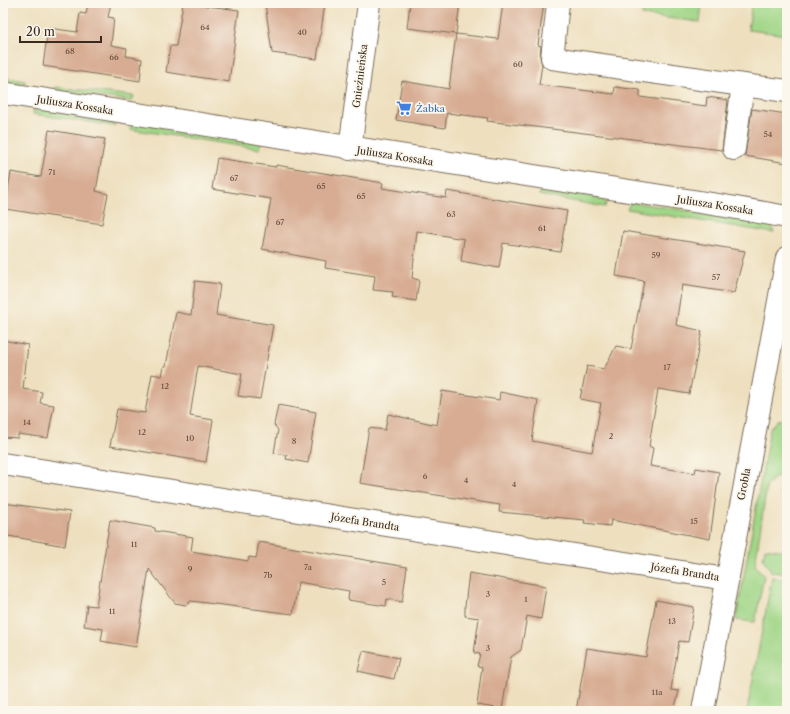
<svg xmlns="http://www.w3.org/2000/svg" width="790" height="714" font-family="'Libre Caslon Text',serif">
  <rect width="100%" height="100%" fill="#fbf7ec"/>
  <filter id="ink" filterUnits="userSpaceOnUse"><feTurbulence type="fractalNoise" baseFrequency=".025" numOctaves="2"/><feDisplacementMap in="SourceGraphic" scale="8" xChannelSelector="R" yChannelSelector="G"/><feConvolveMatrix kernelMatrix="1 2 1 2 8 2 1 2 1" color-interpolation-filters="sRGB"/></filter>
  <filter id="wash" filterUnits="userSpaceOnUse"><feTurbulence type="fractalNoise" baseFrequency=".012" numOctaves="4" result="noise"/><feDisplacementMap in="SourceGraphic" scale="16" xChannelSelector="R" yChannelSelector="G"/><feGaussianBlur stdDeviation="0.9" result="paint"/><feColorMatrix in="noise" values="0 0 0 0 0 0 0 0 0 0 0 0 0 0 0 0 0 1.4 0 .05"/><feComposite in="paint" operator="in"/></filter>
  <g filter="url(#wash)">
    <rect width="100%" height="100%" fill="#eee0bf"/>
    <g fill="#a0d687" stroke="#6e8052">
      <polygon points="643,3 702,3 700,22 642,15"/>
      <polygon points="752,3 787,3 787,35 748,30"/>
      <polygon points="3,77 25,81 25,85 3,82"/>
      <polygon points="55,87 134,96 132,101 54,91"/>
      <polygon points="34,107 111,119 115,126 33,114"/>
      <polygon points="135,122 261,142 260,149 129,129"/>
      <polygon points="545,188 601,197 606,203 605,207 539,195 541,189"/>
      <polygon points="631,202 770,223 774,233 627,209"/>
      <polygon points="787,419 787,434 781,473 767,485 755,565 764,576 755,622 736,620 770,429 778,420"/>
      <polygon points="782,478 787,479 787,494 780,493"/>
      <polygon points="765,548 787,551 787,574 772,572 763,559"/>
      <polygon points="772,577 787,580 787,711 747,711"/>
    </g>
    <g id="blocks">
      <g fill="#d7ac92">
        <polygon points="88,3 111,3 108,17 114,18 111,45 127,48 126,56 142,59 140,81 43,66 48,28 77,32 80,13 86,14"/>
        <polygon points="183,3 239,10 229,82 166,72 170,46 176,46"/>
        <polygon points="265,3 325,3 317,59 272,53"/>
        <polygon points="410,3 460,3 456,34 407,28"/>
        <polygon points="503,3 544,3 538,45 541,46 540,57 542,64 539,85 614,94 615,87 640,90 640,97 706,106 707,97 728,100 722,150 487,121 488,118 447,113 445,128 396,120 402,81 449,89 456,34 498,39"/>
        <polygon points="752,109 787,114 787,163 745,156"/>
        <polygon points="49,130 105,139 96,191 108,194 102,224 5,209 11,172 41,177"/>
        <polygon points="217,158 276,167 276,165 383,183 382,188 446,198 447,191 567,211 560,252 503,243 499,268 461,261 464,239 417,231 412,278 419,280 416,301 392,297 393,292 373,290 375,276 325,268 326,261 262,249 271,199 212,189"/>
        <polygon points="623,231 745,251 734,293 682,285 676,325 702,331 689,394 658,389 649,446 653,448 650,466 695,473 696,468 719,472 710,539 611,520 610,526 584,523 585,520 499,512 500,505 360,483 369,428 385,430 388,414 437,425 442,391 499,400 500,392 538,400 532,441 592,452 601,403 580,399 587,366 604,369 616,346 631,349 644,281 616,276"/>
        <polygon points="195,281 220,284 216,315 273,325 260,399 238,396 242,374 198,366 190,416 213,420 206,462 110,446 117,409 145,413 152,374 162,376 164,366 166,366 176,312 191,315"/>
        <polygon points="3,340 28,345 23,389 42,392 40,403 54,405 48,438 18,434 18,438 3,437"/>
        <polygon points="278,405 316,412 308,463 286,459 287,455 274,453 278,430 274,425"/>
        <polygon points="3,503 70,512 65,546 3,535"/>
        <polygon points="110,520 155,528 155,531 193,537 191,551 248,561 249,557 256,558 259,542 407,567 402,602 387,599 386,606 348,600 349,591 298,582 293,614 191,601 186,605 175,603 149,569 136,647 101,641 103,629 84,626 87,605 96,606"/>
        <polygon points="469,573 546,586 541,619 527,616 521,650 511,657 502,709 477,705 482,667 477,666 480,654 474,653 479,618 465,616 465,606"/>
        <polygon points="656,600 694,607 688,642 679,641 671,690 679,691 674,711 576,711 587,648 646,657"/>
        <polygon points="363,651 399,658 394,679 358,671"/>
      </g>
    </g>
  </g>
  <g filter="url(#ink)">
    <use href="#blocks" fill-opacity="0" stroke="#7a6a56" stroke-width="1"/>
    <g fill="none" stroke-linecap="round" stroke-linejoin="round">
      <g stroke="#7a6a56" stroke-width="24">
        <g id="street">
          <polyline points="558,3 552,58 743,85"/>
          <polyline points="3,93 725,206 787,217"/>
          <polyline points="350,149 369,3"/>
          <polyline points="734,149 743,85 787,91"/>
          <polyline points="3,464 726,579"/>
          <polyline points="703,711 787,258"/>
        </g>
      </g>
      <use href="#street" stroke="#fff" stroke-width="22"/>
    </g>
  </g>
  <defs>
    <g id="supermarket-bare" transform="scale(1.2)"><path d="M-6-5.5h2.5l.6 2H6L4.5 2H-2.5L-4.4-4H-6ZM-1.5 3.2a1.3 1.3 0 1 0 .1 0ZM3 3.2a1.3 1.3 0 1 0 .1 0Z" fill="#3f7fe0" stroke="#fbf7ec" stroke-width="2.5" paint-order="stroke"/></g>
  </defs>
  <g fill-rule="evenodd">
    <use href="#supermarket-bare" x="404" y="108"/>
  </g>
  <g text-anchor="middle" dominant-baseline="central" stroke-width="3.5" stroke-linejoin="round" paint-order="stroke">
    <g font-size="8" fill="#624a3b">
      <text x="205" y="27">64</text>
      <text x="302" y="32">40</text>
      <text x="70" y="51">68</text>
      <text x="114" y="57">66</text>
      <text x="518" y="64">60</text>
      <text x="768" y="134">54</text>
      <text x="52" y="172">71</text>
      <text x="234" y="178">67</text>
      <text x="321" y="186">65</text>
      <text x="361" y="196">65</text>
      <text x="451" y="214">63</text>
      <text x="280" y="222">67</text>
      <text x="542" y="228">61</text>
      <text x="656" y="255">59</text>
      <text x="716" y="277">57</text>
      <text x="667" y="367">17</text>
      <text x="165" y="386">12</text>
      <text x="27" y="422">14</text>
      <text x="142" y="432">12</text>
      <text x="611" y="436">2</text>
      <text x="190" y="438">10</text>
      <text x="294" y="441">8</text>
      <text x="425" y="476">6</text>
      <text x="466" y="480">4</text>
      <text x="514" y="484">4</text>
      <text x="694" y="521">15</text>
      <text x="134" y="544">11</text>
      <text x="308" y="567">7a</text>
      <text x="190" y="569">9</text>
      <text x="268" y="575">7b</text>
      <text x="384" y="582">5</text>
      <text x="488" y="594">3</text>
      <text x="526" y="599">1</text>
      <text x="112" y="611">11</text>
      <text x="672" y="621">13</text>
      <text x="488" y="648">3</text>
      <text x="657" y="692">11a</text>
    </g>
    <g font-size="10" fill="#3b2a1e" stroke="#fbf7ec">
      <text transform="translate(360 76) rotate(-83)">Gnieźnieńska</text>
      <text transform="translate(75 105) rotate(9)">Juliusza Kossaka</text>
      <text transform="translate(395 156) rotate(9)">Juliusza Kossaka</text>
      <text transform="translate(715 205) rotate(9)">Juliusza Kossaka</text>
      <text transform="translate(744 484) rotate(-79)">Grobla</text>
      <text transform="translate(365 522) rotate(9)">Józefa Brandta</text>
      <text transform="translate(685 572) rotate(9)">Józefa Brandta</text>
    </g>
    <g font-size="10" fill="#366cbe" stroke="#fbf7ec" text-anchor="start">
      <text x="416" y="108">Żabka</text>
    </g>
  </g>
  <rect width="790" height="714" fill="none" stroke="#fbf7ec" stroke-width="16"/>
  <path d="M20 36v6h81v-6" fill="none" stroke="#3b2a1e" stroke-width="2"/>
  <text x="26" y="36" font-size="12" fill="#3b2a1e" stroke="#fbf7ec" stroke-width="3" paint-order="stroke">20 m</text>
</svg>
